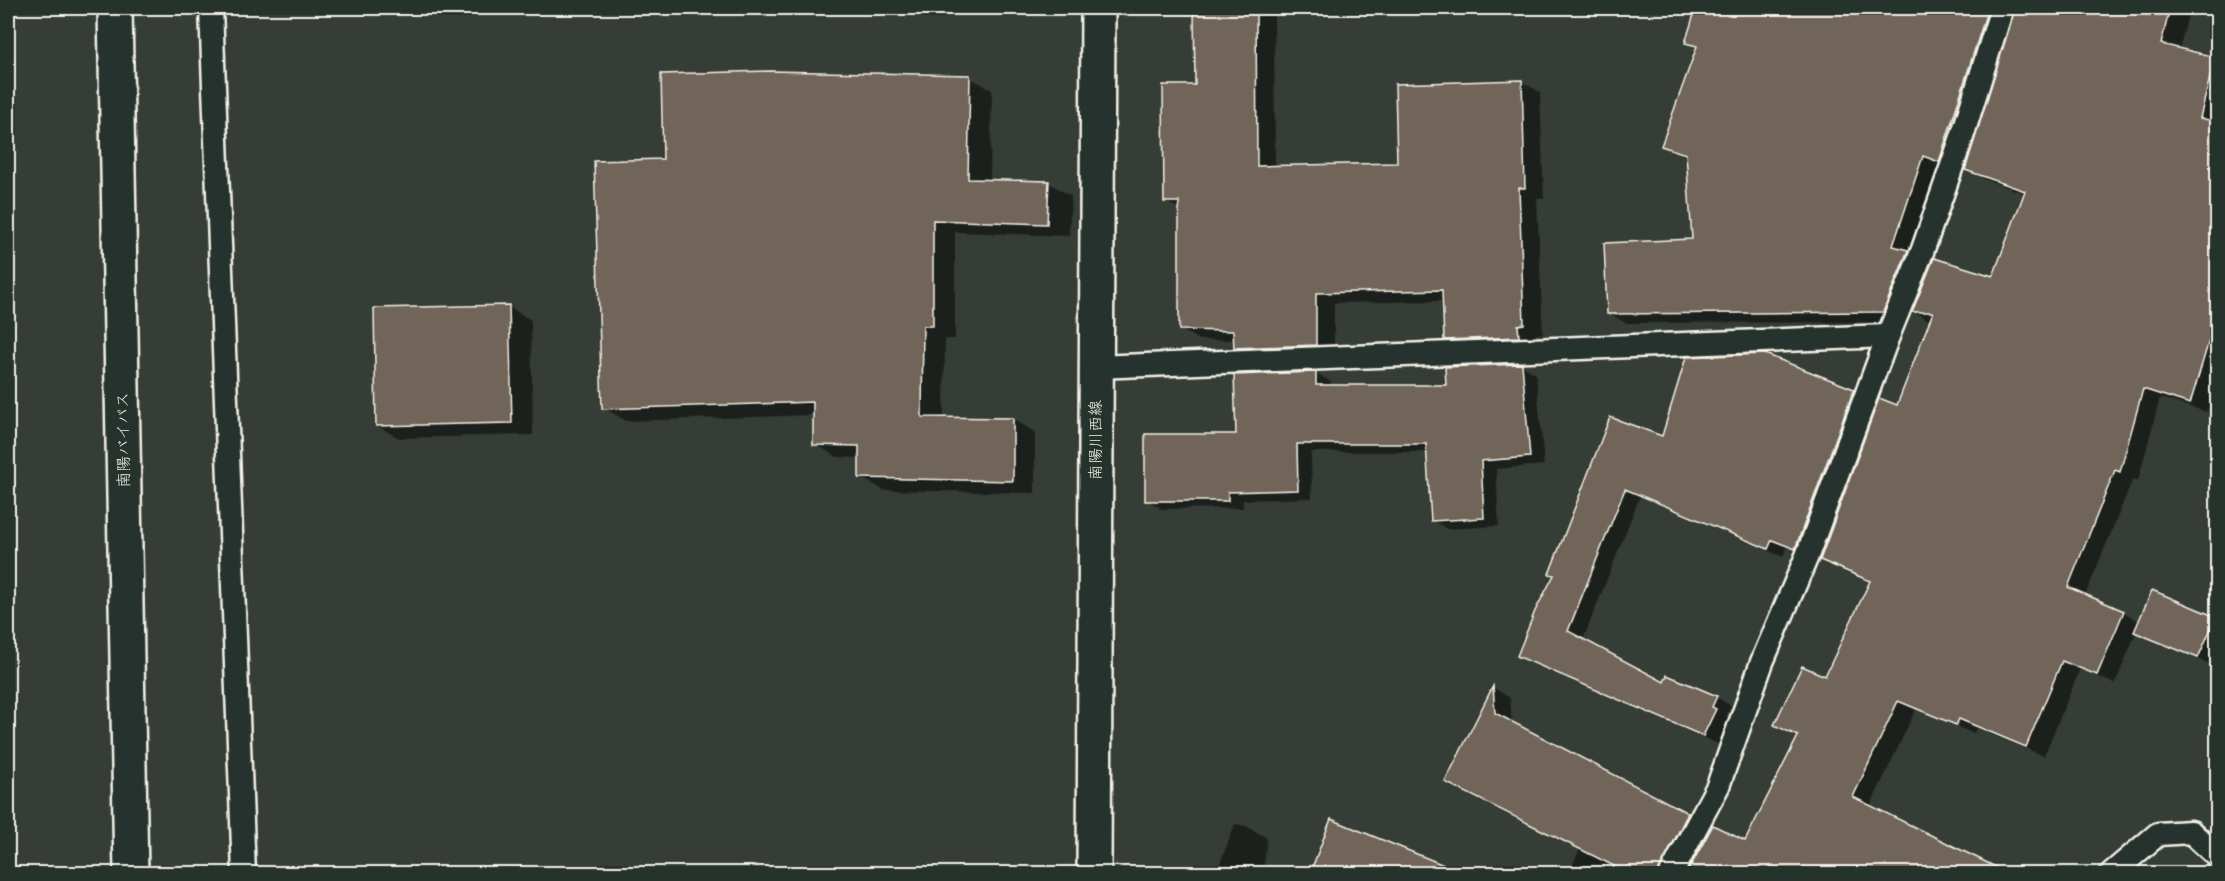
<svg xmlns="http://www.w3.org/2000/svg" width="2225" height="881" font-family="'Shantell Sans','Klee One',sans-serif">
  <rect width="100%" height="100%" fill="#353d36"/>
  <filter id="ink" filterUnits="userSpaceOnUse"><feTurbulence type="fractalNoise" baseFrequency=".0167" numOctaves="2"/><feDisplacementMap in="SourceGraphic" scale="12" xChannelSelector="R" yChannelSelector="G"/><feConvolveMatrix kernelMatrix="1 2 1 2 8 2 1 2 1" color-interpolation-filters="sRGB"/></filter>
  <g filter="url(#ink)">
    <g fill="#0007">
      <polygon points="1196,8 1274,8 1275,167 1399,165 1522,82 1540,92 1544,198 1537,198 1543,334 1536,334 1537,347 1464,350 1445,339 1444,301 1334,303 1334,355 1254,358 1235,347 1235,340 1199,340 1180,329 1181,210 1165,201 1197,87"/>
      <polygon points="1697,8 2011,8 1957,170 1940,165 1910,253 1900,322 1626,323 1608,313 1694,240 1688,157 1663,145 1698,48 1687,42"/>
      <polygon points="2017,8 2190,8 2179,50 2218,59 2218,379 2207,412 2160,398 2138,481 2133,479 2085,596 2124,612 2140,622 2215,618 2218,620 2218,659 2215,666 2152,640 2137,631 2115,684 2080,669 2044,756 1976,728 1974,734 1916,709 1870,807 1990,867 1987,874 1688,874 1713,827 1745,843 1799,737 1776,724 1826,678 1871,582 1839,569 1822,559 1898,407 1931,321 1914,312 1994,278 2026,194 1984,179 1967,170"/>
      <polygon points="969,77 992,90 990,181 1049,183 1071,196 1069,236 955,232 955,339 945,339 944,419 1013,419 1035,432 1035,493 883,490 860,477 860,458 837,457 815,444 815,415 626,421 604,408 665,161"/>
      <polygon points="509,307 531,320 533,435 399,438 377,426 375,309"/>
      <polygon points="1521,365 1536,374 1544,465 1496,469 1499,526 1447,529 1432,520 1428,452 1311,452 1312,498 1243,500 1243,508 1162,509 1147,500 1237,436 1316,373 1331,382 1331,386 1447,386"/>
      <polygon points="1854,390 1869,399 1810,557 1787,547 1783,557 1640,496 1583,640 1664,684 1716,697 1731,706 1726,717 1730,719 1718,744 1534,664 1519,656 1556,575 1663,438"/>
      <polygon points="1494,688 1510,698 1512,724 1705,824 1679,874 1568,874 1580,849 1447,781"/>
      <polygon points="1332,821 1418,859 1412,874 1311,874"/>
      <polygon points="1235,824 1246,826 1267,838 1264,866 1283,874 1216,874"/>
    </g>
    <g fill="#6f6558" stroke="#f4f1e8" stroke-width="1.5">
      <polygon points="1194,8 1256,8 1257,166 1397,163 1395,84 1522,80 1525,188 1519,188 1524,324 1518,325 1519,337 1444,340 1442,290 1316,293 1316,345 1234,348 1233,331 1179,330 1179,202 1164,202 1163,85 1195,85"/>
      <polygon points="1696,8 1988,8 1939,162 1923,156 1893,246 1908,250 1883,312 1607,314 1604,243 1692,239 1686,154 1661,146 1697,46 1685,43"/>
      <polygon points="2015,8 2170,8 2161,44 2215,57 2200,118 2217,122 2217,314 2190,404 2143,389 2120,472 2115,470 2068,587 2124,611 2097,675 2062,661 2026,747 1959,719 1956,725 1898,701 1853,797 2008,873 1687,873 1713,825 1745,841 1798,736 1774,725 1802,666 1825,676 1870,581 1820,560 1879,398 1897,405 1933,312 1912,312 1934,258 1993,276 2025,191 1965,170"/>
      <polygon points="769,71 970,75 968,179 1049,181 1047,224 933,220 933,326 923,326 922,417 1013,418 1013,481 859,478 859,446 813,445 813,402 602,409 594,161 663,159 661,74"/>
      <polygon points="509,305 512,423 376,426 374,308"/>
      <polygon points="1765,354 1854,389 1795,549 1772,540 1768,549 1625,489 1568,631 1664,682 1667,675 1717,696 1712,707 1716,709 1703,736 1517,656 1535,611 1554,575 1549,574 1610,417 1662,436 1686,357"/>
      <polygon points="1522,364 1530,457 1481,461 1484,518 1431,521 1426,444 1297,444 1298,490 1228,492 1228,501 1145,501 1145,434 1236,434 1234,375 1316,372 1316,385 1446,385 1445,367"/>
      <polygon points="2152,590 2216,617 2198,658 2134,632"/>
      <polygon points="1493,686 1495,713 1688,813 1658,873 1628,873 1445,782"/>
      <polygon points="1331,819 1461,872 1461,873 1310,873"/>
    </g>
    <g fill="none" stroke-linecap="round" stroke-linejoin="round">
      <g stroke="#f4f1e8" stroke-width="27">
        <g id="lane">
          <polyline points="211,8 244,874"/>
          <polyline points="1095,367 1888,336"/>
          <polyline points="1671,874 1718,786 1762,662 1807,556 1888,336 1922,252 1962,137 2002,8"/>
          <polyline points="2111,874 2158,834 2191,832 2218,857"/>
        </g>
      </g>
      <g stroke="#f4f1e8" stroke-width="38">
        <polyline id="secondary" points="1094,874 1098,8"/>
      </g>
      <g stroke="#f4f1e8" stroke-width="38">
        <polyline id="highway" points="115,8 131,874"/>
      </g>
      <use href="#lane" stroke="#26332d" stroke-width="22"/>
      <use href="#secondary" stroke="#26332d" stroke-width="33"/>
      <use href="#highway" stroke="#26332d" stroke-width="33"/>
    </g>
  </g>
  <g text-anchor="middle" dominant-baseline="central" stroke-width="6" stroke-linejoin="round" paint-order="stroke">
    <g font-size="16" fill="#f4f1e8" stroke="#26332d">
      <text transform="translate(123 440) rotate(-91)">南陽バイパス</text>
      <text transform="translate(1095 440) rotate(-90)">南陽川西線</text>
    </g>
  </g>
  <rect width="2225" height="881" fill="none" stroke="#26332d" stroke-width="30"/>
  <rect x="15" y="15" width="2195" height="851" fill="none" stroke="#f4f1e8" stroke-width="2" filter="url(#ink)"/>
</svg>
